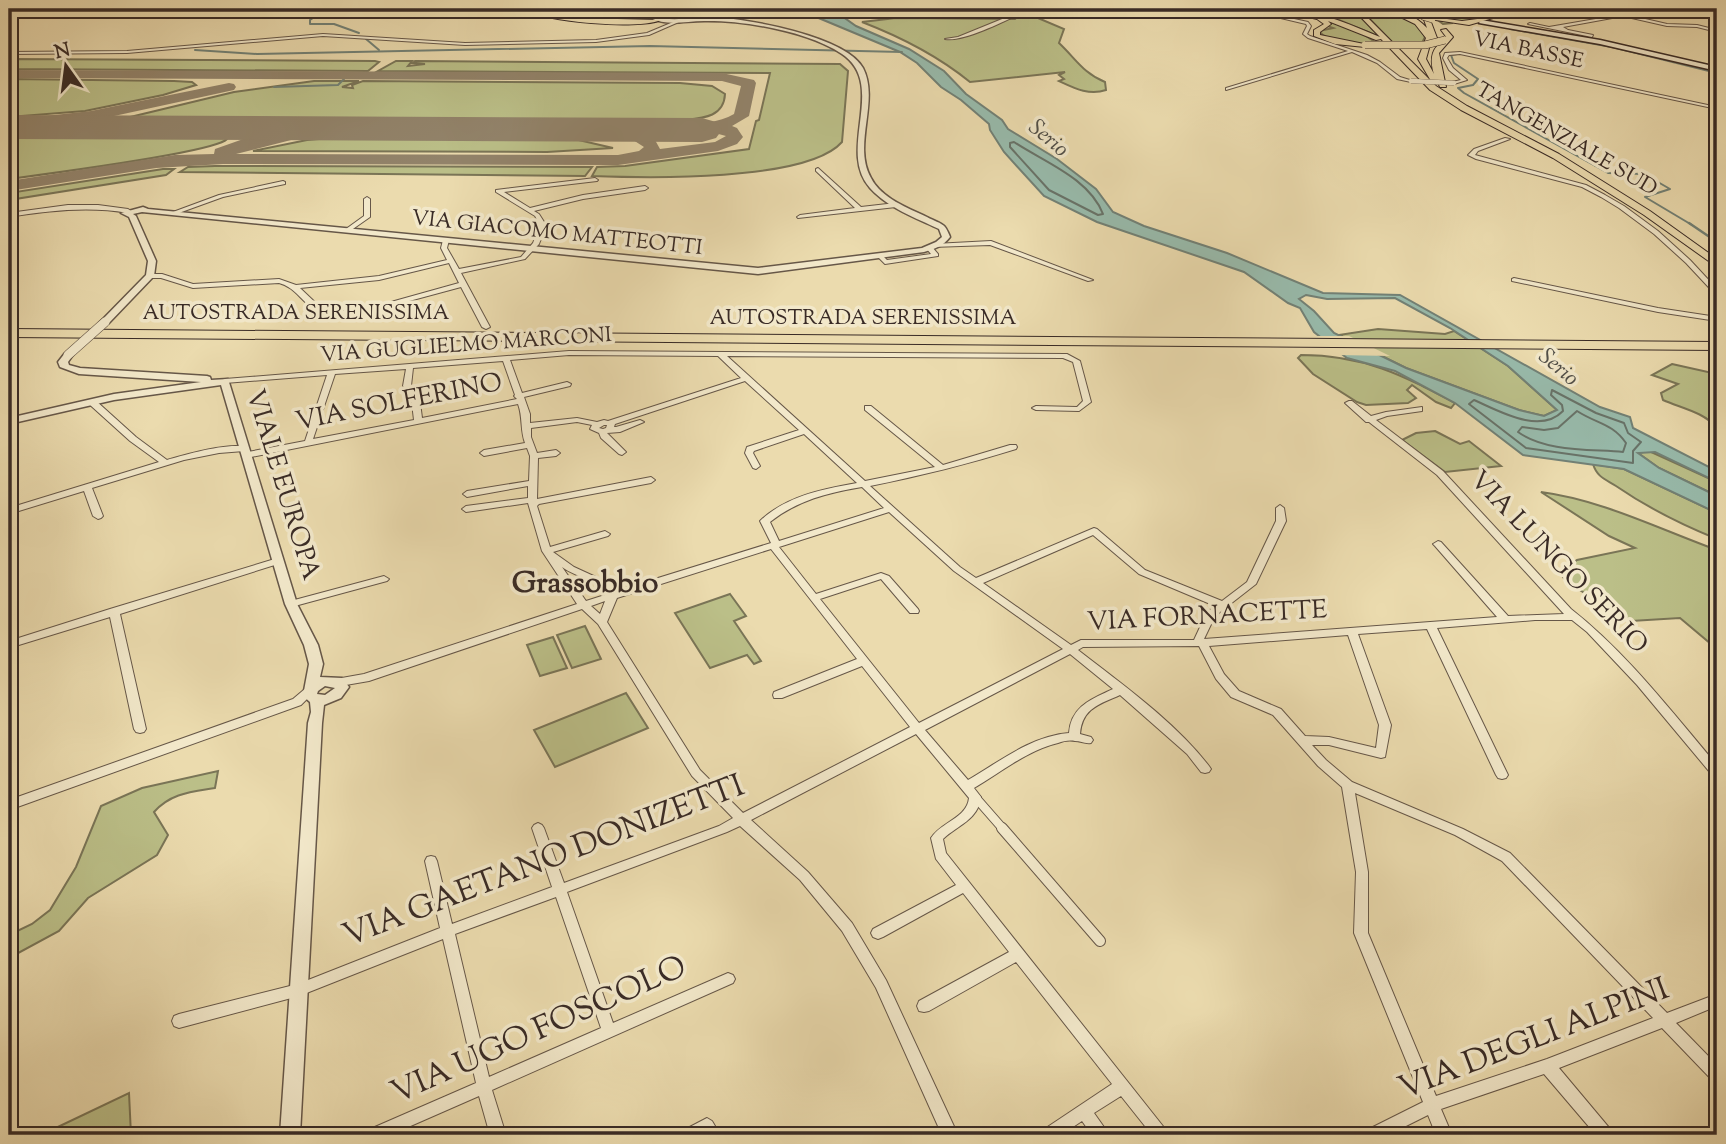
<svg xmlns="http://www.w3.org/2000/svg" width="1726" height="1144" font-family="'Sorts Mill Goudy',serif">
  <rect width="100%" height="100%" fill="#ebdbae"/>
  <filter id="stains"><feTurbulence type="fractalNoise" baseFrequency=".00286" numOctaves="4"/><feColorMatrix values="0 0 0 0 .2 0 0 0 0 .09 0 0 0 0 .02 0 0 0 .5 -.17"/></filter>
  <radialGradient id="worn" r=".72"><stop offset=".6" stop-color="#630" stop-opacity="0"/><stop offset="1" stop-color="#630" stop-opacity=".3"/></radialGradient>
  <g fill="#bbbf88" stroke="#7a7557" stroke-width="2">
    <polygon points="530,9 668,9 635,20 588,20"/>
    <polygon points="1284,9 1353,9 1380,37 1339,20"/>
    <path d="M1360 9C1383 9 1414 12 1425 37L1422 43 1394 44Z"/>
    <path d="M1426 9C1444 9 1475 2 1486 18L1479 21H1446L1453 23 1443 24 1439 21H1443L1429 17Z"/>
    <path d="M1018 16 1038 18 1064 29 1059 43C1076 59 1083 73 1105 82L1106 90C1089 96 1074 88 1059 81L1064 79 1059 75 1065 72 970 82C938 56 901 37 862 22L896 18 1015 19Z"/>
    <path d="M1329 21 1360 32 1378 44C1361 44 1329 45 1319 31L1333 28 1327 26Z"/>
    <polygon points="9,59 375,61 379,62 368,71 9,69"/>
    <path d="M396 61H412L408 66 425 64 413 63 415 61 840 64 848 71 842 142C807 182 645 178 592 176L597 167 625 166 749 149 756 121 759 120 770 73 378 71Z"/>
    <polygon points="9,79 174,81 192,82 196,85 163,95 85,111 9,117"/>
    <path d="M314 81H359L342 87 353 88 352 85 363 81 680 83 712 86 725 94C724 116 705 118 686 120L126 118 234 92Z"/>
    <path d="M9 136 221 137 227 139C216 152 39 175 9 179Z"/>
    <polygon points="355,136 570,138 613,148 547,152 253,151 307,140"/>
    <polygon points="215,166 592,167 585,176 180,172 188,167"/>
    <polygon points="163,169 174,169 166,175 9,200 9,193"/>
    <polygon points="1378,329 1445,334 1454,331 1508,366 1557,410 1544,416 1519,410 1406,368 1339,335"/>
    <path d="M1301 355C1364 355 1402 375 1455 403L1451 408 1436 402 1412 385 1407 390 1416 398 1408 403 1366 405 1357 402 1313 374 1298 358Z"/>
    <path d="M1672 364 1717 374V428C1704 412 1681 408 1663 400L1661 393 1678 384 1652 375Z"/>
    <polygon points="1435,431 1460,444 1469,441 1501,466 1445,472 1402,440 1416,433"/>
    <polygon points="1649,451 1717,482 1717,496 1659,468 1638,453"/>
    <path d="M1593 464 1624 469 1717 513V539C1680 524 1648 508 1616 486 1605 479 1597 477 1593 464Z"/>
    <path d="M1541 492C1602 500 1659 529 1717 550V649L1680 618 1631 621 1568 583 1562 576 1563 570 1577 560 1635 548 1609 536Z"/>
    <polygon points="730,594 746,616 734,621 761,661 754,664 747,655 710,668 675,613"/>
    <polygon points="585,626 601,659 572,668 557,635"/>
    <polygon points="553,637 567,668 540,676 527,645"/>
    <polygon points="626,693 648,728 555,767 534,730"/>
    <path d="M218 771 215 788C191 792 171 793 154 812L168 835 157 855 88 898 59 931 9 958V935L32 924 50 910 76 867 101 806 142 788Z"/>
    <polygon points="129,1093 131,1135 41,1135"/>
  </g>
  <path fill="#98bbac" stroke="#728176" stroke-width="2" fill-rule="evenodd" d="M797 9H832L856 26 909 49 944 71 966 94 1002 120 1008 129 1057 159 1096 189 1113 212 1144 226 1227 253 1323 293 1400 295 1600 407 1630 417 1633 428 1717 471V482L1655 452 1638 453 1659 468 1717 496V513L1624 469 1523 455 1455 403 1395 371 1347 358 1314 332 1300 308 1288 303 1244 272 1097 222 1044 196 1004 152 990 130 989 124 961 100 941 87 917 63 900 52ZM1306 295 1327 299 1395 298 1450 328 1508 366 1557 410 1544 416 1519 410 1406 368 1334 333 1314 311 1299 299Z"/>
  <polygon fill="#ebdbae" points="1314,336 1349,336 1390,356 1338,355"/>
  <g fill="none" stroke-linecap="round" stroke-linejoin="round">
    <g stroke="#687369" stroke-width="2">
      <path d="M1014 142C1044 162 1089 178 1103 214L1098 215 1049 190 1010 147V143Z"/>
      <path d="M1552 390 1596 413 1624 423 1628 433 1641 442 1633 451V463L1526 448 1469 404 1474 400C1499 411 1540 435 1563 411L1562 405 1551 395Z"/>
      <path d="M1577 411C1597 424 1612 423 1626 443L1623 452C1590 449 1546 452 1518 432L1522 427 1544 430 1558 428Z"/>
    </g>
    <g stroke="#728176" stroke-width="2">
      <polyline points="326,9 310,20 310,24 334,24 359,33"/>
      <polyline points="1510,29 1612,47 1717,73"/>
      <polyline points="366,39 379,50"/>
      <polyline points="195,50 257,54 650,46 902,52"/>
      <polyline points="1458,54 1451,55 1454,63 1478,79 1473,85 1458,88 1464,93 1608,173 1644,174 1670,189 1645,197 1692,225"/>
      <polyline points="274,87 338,85 344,79"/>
    </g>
    <polyline stroke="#728176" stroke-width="2.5" points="1689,223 1717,242"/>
    <g fill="#92836a" fill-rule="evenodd">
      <path d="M9 70 722 73 754 80 756 83 749 116 732 126 737 128 743 137 737 144 718 151 618 165 223 164 156 168 9 191V181L175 155 214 154 215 149 249 137 230 131 228 128 236 123 258 127 265 136 295 129 355 123 363 128 355 133 295 139 236 154 618 155 639 151 644 147 630 138 608 133 606 130 608 127 624 126 631 123C662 123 706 130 734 114L741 86 722 81 9 78ZM711 132 726 136 715 142 660 149 655 140 645 133Z"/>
      <polygon points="229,83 234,84 236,87 234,90 91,121 9,130 9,120 91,111"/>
    </g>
    <polygon fill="#92836a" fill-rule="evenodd" points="9,115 702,118 716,122 722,130 716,138 702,142 9,139"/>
    <g stroke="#665748" stroke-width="10">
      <polyline id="pedestrian-far1" points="976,798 1004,830"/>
    </g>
    <g stroke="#665748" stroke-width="12">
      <polyline id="pedestrian" points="1002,828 1100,941"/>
    </g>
    <g stroke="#665748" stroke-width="2">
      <g id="minor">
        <polygon points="1243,9 1249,9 1308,22 1311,26 1307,34 1310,36 1367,55 1380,62 1400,77 1413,81 1411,82 1397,79 1377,63 1352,52 1226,90 1226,88 1348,51 1308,38 1303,34 1307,26 1306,24"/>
        <polygon points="1596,9 1602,9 1667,24 1697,25 1717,30 1717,32 1697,27 1667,26 1623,16 1563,27 1568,30 1593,35 1592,37 1528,24 1530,23 1549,27 1619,15"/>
        <path d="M1012 15 1015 16C999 24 961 42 945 39L958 37Z"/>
        <polygon points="678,20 681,21 649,35 596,42 465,45 323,36 127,53 9,54 9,52 127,51 323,34 465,43 596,40 647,33"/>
        <polygon points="1460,52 1717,107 1717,109 1460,54 1449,55 1447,58 1453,68 1467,80 1454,84 1452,82 1461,80 1449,70 1443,58 1445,53"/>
        <polygon points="1505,138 1510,139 1478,151 1475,155 1586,185 1605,195 1624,206 1658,231 1690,260 1717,289 1717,295 1715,294 1686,263 1654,234 1619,208 1601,197 1582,187 1476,159 1468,155 1474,149"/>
        <polygon points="818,168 861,207 896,203 899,205 896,207 798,218 797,217 800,215 855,208 816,171 816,169"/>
        <path d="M595 178 598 180 597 181 504 192 530 208 583 195 645 186 648 188 645 190 583 199 534 211 539 214 546 225 539 244 525 259 461 273 490 327 486 329 482 327 461 287 398 304 406 316 402 318 400 317 392 306C367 313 334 324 310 306 299 298 294 287 279 283L193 288 161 278H150L147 276 150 274H162L193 284 279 279 296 285 379 276 447 260 441 248 443 240 446 238 449 240 447 248 459 269 521 257 533 243 540 225 535 216 496 192V190ZM449 263 459 283 373 307 346 311 329 310 320 307 300 288 379 280Z"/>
        <polygon points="283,181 285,182 285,184 223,197 176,214 173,212 219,195"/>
        <polygon points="367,197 370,199 370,217 350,231 346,231 346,229 364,216 364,199"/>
        <path d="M68 205H98L128 209 131 211 128 213C87 206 49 211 9 217V213Z"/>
        <polygon points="991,241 1093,280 1088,281 990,245 932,247 938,254 938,256 885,264 877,256 882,255 887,260 931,254 926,248 931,247 932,245 934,244"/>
        <polygon points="1514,278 1658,308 1717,317 1717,321 1658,312 1512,281 1512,279"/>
        <path d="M569 351 1067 354 1080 361 1091 402 1079 411 1036 410 1032 408 1036 406 1077 407 1083 401 1073 362 1063 358 727 356 865 481 935 467 865 410V406H871L943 465 1010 445H1016L1017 447 1016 449C968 464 920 476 870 486L960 567 976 578 1094 528 1097 529 1145 570 1222 601 1247 582 1276 521V508L1280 505 1284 508 1286 521 1256 584 1215 616 1204 639 1497 617 1435 546 1433 544 1438 541 1441 542 1508 616 1564 614 1437 475 1369 422H1366L1345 403 1349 401H1352L1371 416 1386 412 1422 407V411L1387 416 1376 420 1443 471 1571 609C1627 653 1671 711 1717 765V777L1713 776 1637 685 1587 632 1572 620H1535L1437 628 1508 775 1506 778 1502 779 1498 778 1496 775 1427 629 1358 634 1391 725 1385 757 1381 758 1329 745H1312L1326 760 1352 782 1463 829 1510 853 1667 1013 1717 994V1006L1676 1023 1717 1065V1082L1712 1080 1662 1028 1559 1068 1611 1130 1614 1135H1596L1544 1074 1441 1109 1452 1135H1436L1428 1115 1388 1135H1364L1367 1130 1423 1102 1354 933 1356 872 1342 787 1318 766 1273 715 1231 697 1216 679 1199 646 1083 647 1078 650C1123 685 1174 721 1209 766L1211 769 1209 772 1205 773 1201 772 1187 754 1120 695C1100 704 1082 708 1080 734L1091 737 1093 740 1091 743C1084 744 1081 741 1075 741 1070 740 1063 741 1058 743 1028 750 1001 772 974 788L981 797C978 820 958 825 943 839L946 853 1166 1130 1169 1135H1152L1121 1096 1094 1113 1106 1130 1109 1135H1092L1082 1121 1061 1135H1040L1043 1130 1112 1084 1016 962 929 1011 924 1012 919 1011 917 1006 919 1001 1009 952 963 893 883 937 878 939 873 937 871 933 873 929 956 885 936 859 931 838C941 822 967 818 969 798L916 734 751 820 808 872 852 923 886 980 958 1135H942L876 988 842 931 800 880 740 826 727 832 567 892 613 1023 728 973 733 975 735 979 733 983 492 1090 506 1135H490L479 1096 390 1135H365L368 1130 476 1083 443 939 299 996 179 1028 174 1026 172 1021 174 1016 179 1014 298 984 440 928 425 861 427 857 431 856 435 857 437 861 452 924 552 887 532 828 534 825 538 823 542 825 544 828 564 883 719 826 733 818 692 776 598 624 582 609 369 681 340 686 336 685 335 682 336 679 364 674 577 604 542 551 528 503 466 512 462 509 466 506 528 498V486L467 497 463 494 467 491 529 481 530 456 527 448 484 456 480 453 484 450 525 443C520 430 523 417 518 404L246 458 242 455 243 453 305 441 327 375 225 383 221 381 225 379ZM569 355 718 356 741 378 608 421 604 420 597 422 577 418 530 423V414L524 397 570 386 571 384 567 382 522 393 510 360ZM503 361 515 395 514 396 517 399 422 418 419 395 411 386 413 368ZM406 369 403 386 411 395 414 420 313 439 335 374ZM745 381 799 430 747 447 745 453 753 468 756 469 760 466 753 453 754 451 804 434 857 483C823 489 786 496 760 521L771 543 616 591 611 584 574 567 553 552 608 536 610 534 605 531 550 547 537 506 539 504 651 483 655 480 651 477 537 499 538 458 556 456 560 453 556 450 537 453 531 437V428L577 422 592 425 590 429 599 433 601 438 619 454 622 455 626 452 607 433 620 432 644 422 640 420 616 427H614L615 424ZM604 425H607L606 428 603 429 599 428ZM862 487 884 508 779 541 770 522C798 500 827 493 862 487ZM889 512 954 571 1063 649 919 723 820 599 881 579 910 613H918L919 611 918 609 889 576 881 573 816 594 779 547ZM1093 535 1139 574 1215 606 1207 612 1194 640H1081L1071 645 983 583ZM771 549 857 659 774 692 773 695 774 698H782L862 666 910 727 743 813 700 770 607 622 617 598ZM562 567C575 577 600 581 608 594L586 601ZM605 601 600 614 591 606ZM1348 635 1379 725 1376 748 1329 737 1305 736 1281 709 1239 691 1224 674 1209 646ZM1070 654 1113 689C1092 699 1071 706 1069 733 1031 736 999 762 968 780L925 730ZM1355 793 1455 835 1502 861 1653 1018 1547 1059 1436 1096 1368 933V872ZM556 897 601 1028 489 1077 455 934Z"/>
        <path d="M89 400H95L136 437 167 460C184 455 233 441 248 448L244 451 219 453 184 460 92 488 103 516 101 518 98 519 93 516 84 491 9 514V508L159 462 130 441 89 404Z"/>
        <polygon points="278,558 281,559 283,561 281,563 120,614 146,729 144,732 140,733 136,732 134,729 110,617 9,648 9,641 110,609"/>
        <polygon points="384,576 389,579 387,581 291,607 286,604 287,602"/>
        <polygon points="310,687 314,688 315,691 301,705 9,810 9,800 293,699 306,688"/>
        <polygon points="707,1118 712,1121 715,1126 712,1131 705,1135 681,1135 684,1130"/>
      </g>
    </g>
    <g stroke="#665748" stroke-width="3">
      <g id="tertiary">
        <polygon points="684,9 700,16 697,18 683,13 661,12"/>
        <path d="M652 15C671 23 689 17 710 17 745 18 846 36 863 68 880 101 852 145 871 178 881 198 908 208 927 217 932 220 942 223 945 227 946 228 950 236 950 237 943 246 935 249 924 252L758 274 142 212 133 214 136 216 156 261 154 276 108 324H102L100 322 146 275 148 261 129 217 121 213 143 207 148 209 758 268 922 248 936 242 942 237 939 229C916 218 888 208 870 188 836 150 888 85 842 54 809 32 748 21 708 21 688 20 669 27 650 18Z"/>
        <path d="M68 352 73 355 68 362 69 365 80 368 207 376 210 377 211 380 228 379 297 604 318 645 323 664 320 677 342 678 349 687 341 698 324 705 322 723 300 1135H280L308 723 311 712 310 702 303 696 309 664 304 645 285 604 221 385 114 400 9 424V418L114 394 201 382 79 374 60 367 58 362 65 353ZM325 686 335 688 325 695 317 694 318 691Z"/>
      </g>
    </g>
    <g stroke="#392b26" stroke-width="3">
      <polygon id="secondary" points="1481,20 1600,40 1717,67 1717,71 1600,44 1479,23"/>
    </g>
    <g stroke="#392b26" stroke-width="2">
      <g id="primary">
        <polygon points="1399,9 1407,9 1425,16 1420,17"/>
        <polygon points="1471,9 1478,9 1493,18 1469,25 1429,19 1432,17 1462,21 1485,18"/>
      </g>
    </g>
    <g stroke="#392b26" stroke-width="2">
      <g id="trunk">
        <path d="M522 9 574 18 661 20C639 30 544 22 522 9Z"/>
        <polygon points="1081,9 1121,9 1030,15 1027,13"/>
        <path d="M1274 9C1311 7 1346 23 1380 37L1353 9H1359L1436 86 1467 106 1559 154 1650 211 1717 259V267L1644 215 1553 158 1461 110 1430 90 1381 39 1376 40 1328 21 1331 24 1320 32V35L1369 45 1365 47 1335 44 1314 36V30L1324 24 1317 19Z"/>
        <path d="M1384 9C1399 8 1416 16 1427 28L1420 9H1426L1437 38 1431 41 1426 59 1434 74C1429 57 1432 47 1447 38L1441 30 1446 29 1453 37 1439 53 1446 87H1440L1437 80 1431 81 1418 59 1426 38 1415 24Z"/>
      </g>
    </g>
    <g stroke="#392b26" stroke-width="2">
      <polygon id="motorway" points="9,329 1717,342 1717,350 9,337"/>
    </g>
    <use href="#pedestrian-far1" stroke="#f2e8ca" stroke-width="8"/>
    <use href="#pedestrian" stroke="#f2e8ca" stroke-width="10"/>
    <use href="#minor" fill="#f2e8ca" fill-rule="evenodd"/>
    <use href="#tertiary" fill="#f2e8ca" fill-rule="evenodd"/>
    <use href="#secondary" fill="#f2e8ca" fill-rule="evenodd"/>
    <use href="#primary" fill="#ebdbae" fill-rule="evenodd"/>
    <use href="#trunk" fill="#ebdbae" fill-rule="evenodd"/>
    <use href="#motorway" fill="#ebdbae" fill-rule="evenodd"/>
    <g stroke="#665748" stroke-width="5" stroke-linecap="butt">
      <polyline id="minor-bridge" points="1411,81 1454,83"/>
    </g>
    <g stroke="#665748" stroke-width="10" stroke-linecap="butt">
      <polyline id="tertiary-bridge" points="68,355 105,322"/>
    </g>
    <g stroke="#392b26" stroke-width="8" stroke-linecap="butt">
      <polyline id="primary-bridge" points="1422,16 1432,19"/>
    </g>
    <g stroke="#392b26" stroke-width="8" stroke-linecap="butt">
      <g id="trunk-bridge">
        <polyline points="756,9 884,15 1030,13"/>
        <polyline points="1365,45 1425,45 1445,40"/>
      </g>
    </g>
    <use href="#minor-bridge" stroke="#f2e8ca" stroke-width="4.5"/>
    <use href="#tertiary-bridge" stroke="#f2e8ca" stroke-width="9"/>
    <use href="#primary-bridge" stroke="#ebdbae" stroke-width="7"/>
    <use href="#trunk-bridge" stroke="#ebdbae" stroke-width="7"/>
  </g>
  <g text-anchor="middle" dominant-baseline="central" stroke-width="7" stroke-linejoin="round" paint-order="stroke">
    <g font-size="21" fill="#392b26" stroke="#f2e8ca">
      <text transform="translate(1528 51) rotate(12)">VIA BASSE</text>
      <text transform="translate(1566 140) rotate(30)">TANGENZIALE SUD</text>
      <text transform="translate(557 234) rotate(6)">VIA GIACOMO MATTEOTTI</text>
      <text x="296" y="314">AUTOSTRADA SERENISSIMA</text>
      <text x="863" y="319">AUTOSTRADA SERENISSIMA</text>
      <text transform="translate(466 346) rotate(-4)">VIA GUGLIELMO MARCONI</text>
    </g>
    <g font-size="23" font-style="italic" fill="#514f48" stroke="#f2e8ca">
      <text transform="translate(1048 139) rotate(40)">Serio</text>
      <text transform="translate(1558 368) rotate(40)">Serio</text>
    </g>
    <g font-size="26" fill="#392b26" stroke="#f2e8ca">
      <text transform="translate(399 403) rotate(-11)">VIA SOLFERINO</text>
      <text transform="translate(282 485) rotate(73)">VIALE EUROPA</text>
      <text transform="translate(1558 563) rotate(46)">VIA LUNGO SERIO</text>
      <text transform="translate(1207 617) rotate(-3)">VIA FORNACETTE</text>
    </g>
    <g font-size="30" font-weight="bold" fill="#392b26" stroke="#f2e8ca">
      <text x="585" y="584">Grassobbio</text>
    </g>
    <g font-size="32" fill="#392b26" stroke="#f2e8ca">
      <text transform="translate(544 862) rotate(-21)">VIA GAETANO DONIZETTI</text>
      <text transform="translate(539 1031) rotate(-24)">VIA UGO FOSCOLO</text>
      <text transform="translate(1534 1040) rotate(-21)">VIA DEGLI ALPINI</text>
    </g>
  </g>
  <rect width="1726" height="1144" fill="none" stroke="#ebdbae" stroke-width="35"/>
  <rect x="10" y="10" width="1705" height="1123" fill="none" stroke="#392b26" stroke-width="3.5"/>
  <rect x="18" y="18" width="1691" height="1109" fill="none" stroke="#392b26" stroke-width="2"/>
  <g transform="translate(66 66) rotate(346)" stroke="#f2e8ca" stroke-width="5" paint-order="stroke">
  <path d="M0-5L12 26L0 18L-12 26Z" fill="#392b26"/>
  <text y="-10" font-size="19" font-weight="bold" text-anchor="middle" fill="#392b26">N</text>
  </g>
  <rect width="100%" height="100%" filter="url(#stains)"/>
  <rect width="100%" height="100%" fill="url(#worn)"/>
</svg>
